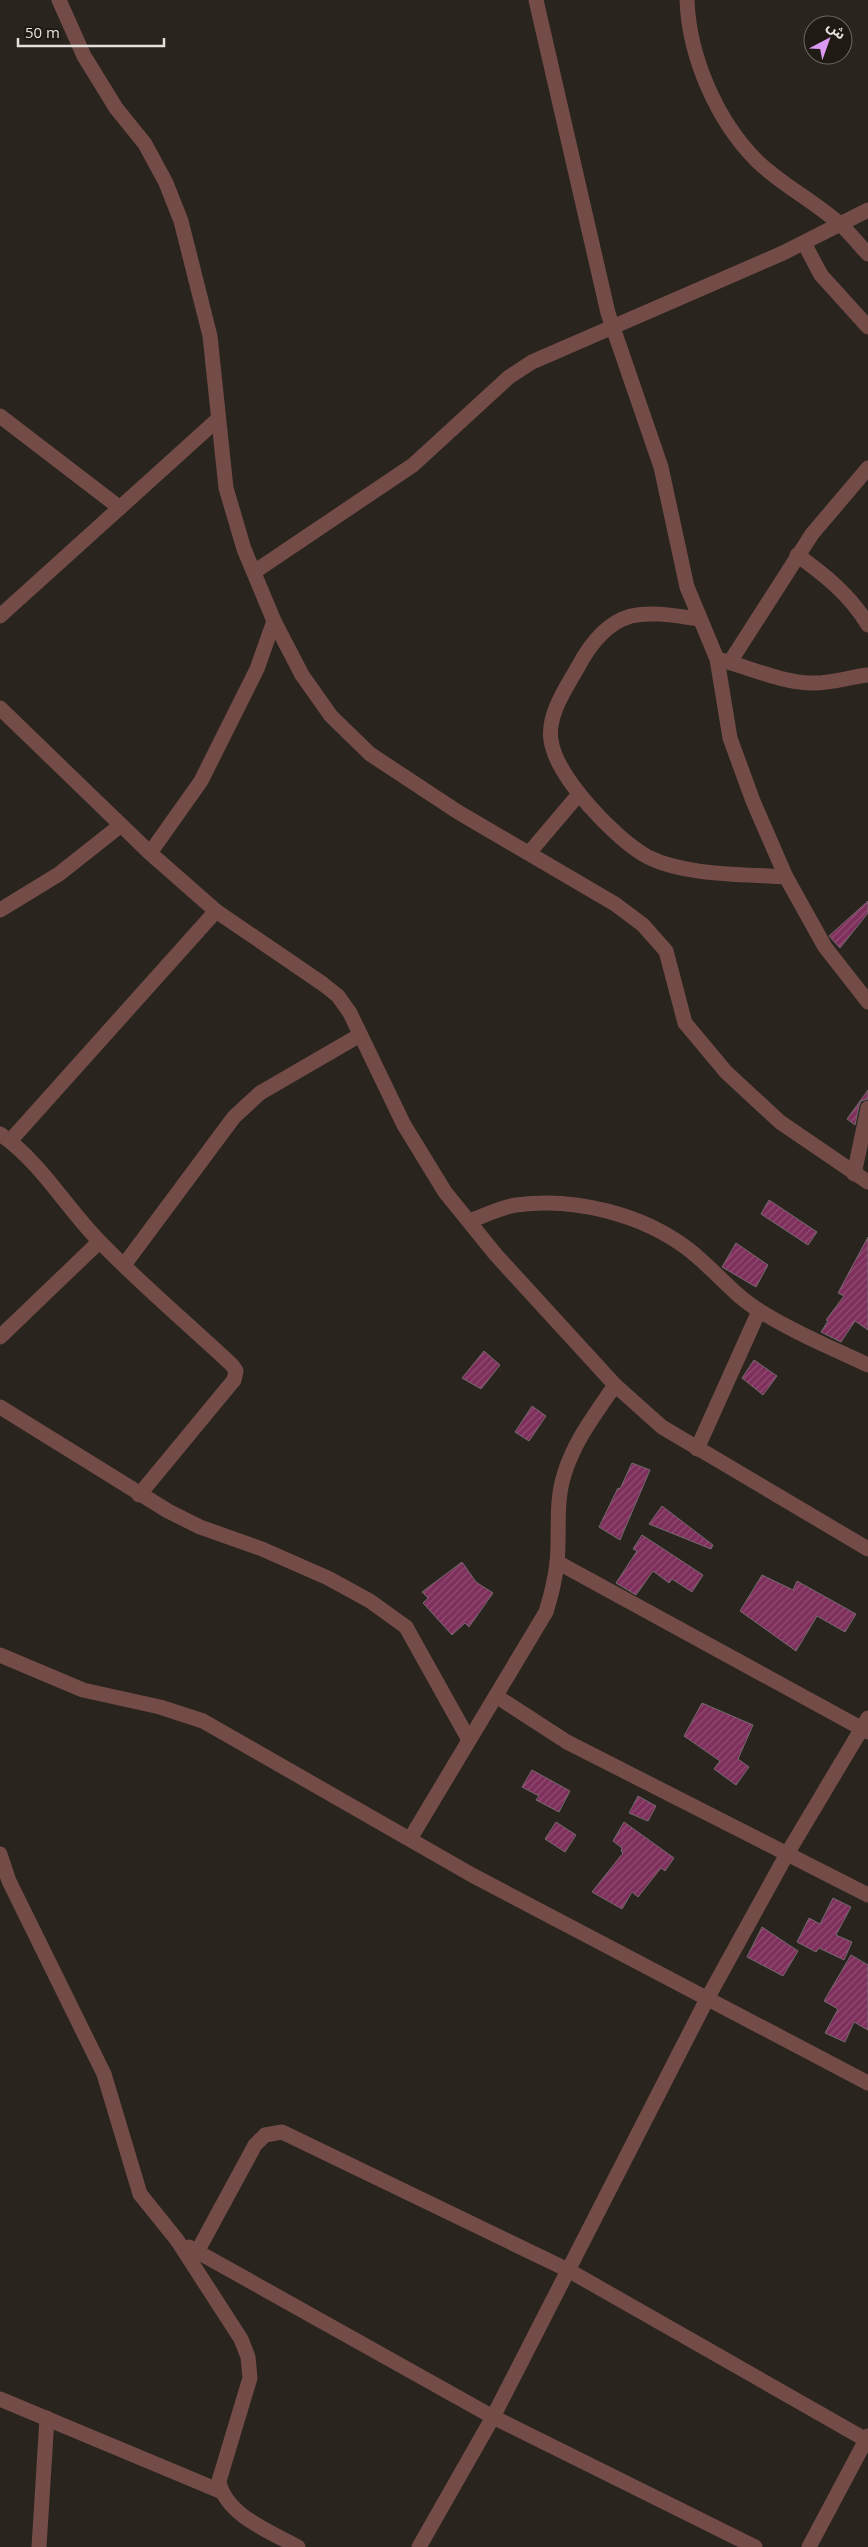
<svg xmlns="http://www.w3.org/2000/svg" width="868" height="2547" font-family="'Open Sans','Noto Sans Arabic',sans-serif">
  <defs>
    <pattern id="building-hatch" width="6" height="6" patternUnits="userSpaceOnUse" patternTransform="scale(1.25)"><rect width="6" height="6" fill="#7f2f5c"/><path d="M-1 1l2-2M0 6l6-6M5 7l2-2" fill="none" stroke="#914d73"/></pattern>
  </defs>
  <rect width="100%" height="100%" fill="#29241d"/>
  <g fill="url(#building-hatch)" stroke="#736a6e">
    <polygon points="868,901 868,913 840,948 829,936"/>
    <polygon points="868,1090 868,1099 861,1101 859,1106 855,1125 847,1119"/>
    <polygon points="769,1200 817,1232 808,1245 761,1214"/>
    <polygon points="868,1237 868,1330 855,1321 841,1342 821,1332 828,1321 826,1320 844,1296 838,1293"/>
    <polygon points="736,1243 768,1265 756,1287 722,1267"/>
    <polygon points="484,1351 500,1365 481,1389 462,1378"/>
    <polygon points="754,1360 777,1376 763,1395 742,1378"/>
    <polygon points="532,1406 546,1416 529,1441 515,1432"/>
    <polygon points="632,1463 650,1470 620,1540 599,1527 618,1488 620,1489"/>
    <polygon points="662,1506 713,1545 711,1549 649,1524"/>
    <polygon points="642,1535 703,1575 692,1592 672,1579 669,1583 653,1571 636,1595 616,1583 637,1551 633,1549"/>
    <polygon points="462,1562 476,1582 493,1593 469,1627 465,1623 452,1635 423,1603 428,1598 422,1592"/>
    <polygon points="762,1575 793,1590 797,1581 856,1614 845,1632 817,1616 796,1651 740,1611"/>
    <polygon points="702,1703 753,1725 738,1759 749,1767 736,1785 714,1769 720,1761 684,1736"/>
    <polygon points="532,1770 570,1791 559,1812 536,1800 539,1796 522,1787"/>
    <polygon points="638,1796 656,1806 648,1821 629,1813"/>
    <polygon points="556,1822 576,1835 565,1852 545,1839"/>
    <polygon points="624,1822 674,1858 665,1871 661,1868 638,1897 632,1892 622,1909 592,1892 623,1853 621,1851 622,1848 613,1841"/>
    <polygon points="833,1898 851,1907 836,1935 852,1942 844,1960 819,1948 816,1952 797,1942 809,1918 820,1924"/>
    <polygon points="762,1927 798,1951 783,1976 747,1957"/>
    <polygon points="851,1955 868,1965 868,2030 854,2022 845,2042 825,2033 838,2009 824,2001"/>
  </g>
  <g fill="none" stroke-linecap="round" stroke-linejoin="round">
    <g stroke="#734b47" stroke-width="15">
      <polyline points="59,0 84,56 116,108 145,144 166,183 181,221 210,336 226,488 244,549 274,621 302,675 331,716 370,754 458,812 615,904 643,925 666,951 685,1023 726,1072 780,1122 868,1182"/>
      <polyline points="536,0 608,313 661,467 687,587 717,659 730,738 753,801 786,877 825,947 868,1002"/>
      <path d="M687 0C689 57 717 121 757 161 783 186 816 202 842 226 851 234 859 245 868 254"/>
      <polyline points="804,243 821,275 868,327"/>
      <polyline points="0,416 120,508"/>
      <path d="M797 555C824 574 851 596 868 625"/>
      <polyline points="254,572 413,465 509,377 532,362 783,253 868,210"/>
      <polyline points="0,616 217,420"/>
      <path d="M699 619C677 616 653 611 631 616 606 623 589 646 578 667 566 688 547 715 551 740 556 777 616 840 648 857 686 876 744 874 786 877"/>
      <path d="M721 660C751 668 780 682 811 683 831 684 849 677 868 675"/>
      <polyline points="730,662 812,534 868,468"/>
      <polyline points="0,708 150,853 216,911 323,984 338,996 350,1013 404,1125 445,1192 496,1255 615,1385 662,1427 868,1549"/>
      <polyline points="150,853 201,781 257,669 274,621"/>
      <polyline points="529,853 579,794"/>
      <polyline points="0,910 59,874 121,825"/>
      <path d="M0 1134C41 1162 66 1208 101 1243 142 1285 188 1324 232 1365L236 1371 234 1380 139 1495"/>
      <polyline points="10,1141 216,911"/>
      <polyline points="854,1174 868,1108"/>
      <path d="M469 1221C484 1216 501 1207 516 1205 574 1197 642 1214 688 1249 713 1268 733 1295 760 1311 793 1332 832 1348 868 1365"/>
      <polyline points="124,1265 234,1117 260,1093 360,1035"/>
      <polyline points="0,1337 99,1242"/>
      <polyline points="0,1407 168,1511 200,1527 262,1549 328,1578 370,1601 406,1627 469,1740"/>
      <polyline points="697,1449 759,1311"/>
      <polyline points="557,1562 868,1732"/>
      <polyline points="0,1655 83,1690 160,1707 203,1721 472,1875 868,2083"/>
      <polyline points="496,1696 567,1742 868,1895"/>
      <path d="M410 1839 546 1612C551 1596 555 1580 557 1563 560 1534 555 1503 564 1475 574 1441 596 1413 615 1385"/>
      <path d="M0 1854 9 1881 104 2074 140 2194 177 2240 241 2339 248 2357 250 2378 219 2481C225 2515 271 2532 298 2547"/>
      <polyline points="189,2247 493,2417 755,2547"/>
      <polyline points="197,2252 255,2145 265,2135 282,2132 568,2270 868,2441"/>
      <polyline points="0,2399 220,2491"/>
      <polyline points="39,2547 47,2418"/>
      <polyline points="419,2547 493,2417 707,1999 787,1854 868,1718"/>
      <polyline points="809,2547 868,2436"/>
    </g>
  </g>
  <g transform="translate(828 40) rotate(41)"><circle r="24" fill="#1f1b14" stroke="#6e6a64"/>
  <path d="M0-4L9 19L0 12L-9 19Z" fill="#dc99f4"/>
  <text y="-8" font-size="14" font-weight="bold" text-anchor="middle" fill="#e4e0dc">ش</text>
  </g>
  <path d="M18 38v8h146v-8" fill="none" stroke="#e4e0dc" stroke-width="2.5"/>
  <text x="25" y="38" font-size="15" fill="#e4e0dc" stroke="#1f1b14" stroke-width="4" paint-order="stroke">50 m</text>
</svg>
